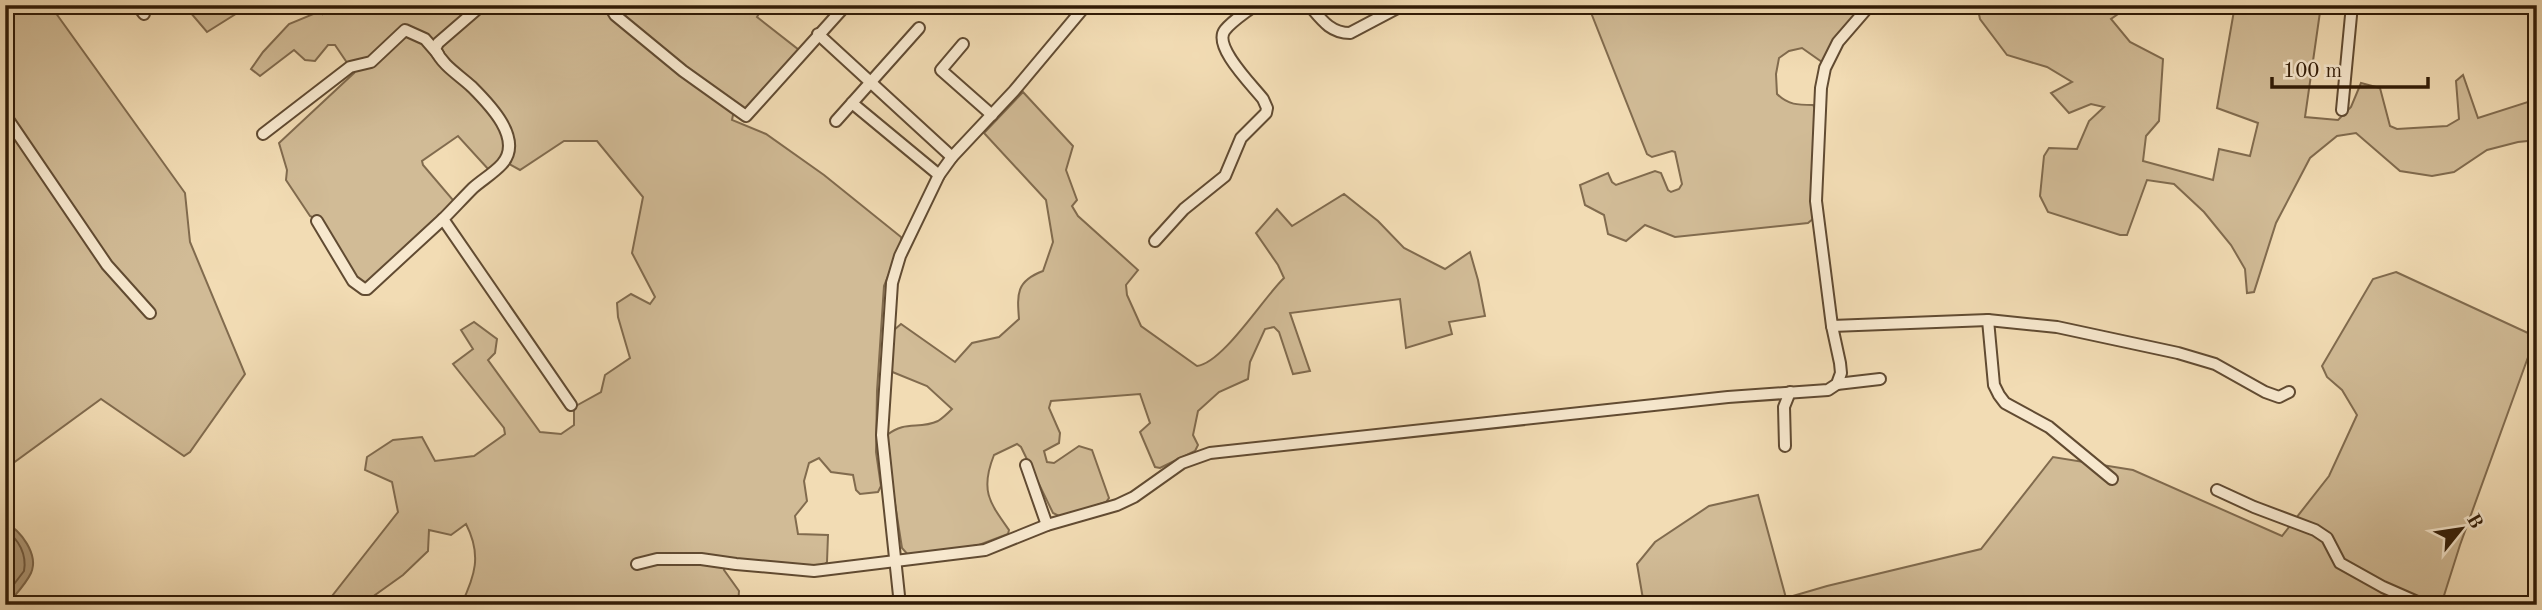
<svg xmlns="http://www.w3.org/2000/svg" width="2542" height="610" font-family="'Old Standard TT',serif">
  <rect width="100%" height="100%" fill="#f2dcb4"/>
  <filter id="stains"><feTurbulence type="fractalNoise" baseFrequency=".00286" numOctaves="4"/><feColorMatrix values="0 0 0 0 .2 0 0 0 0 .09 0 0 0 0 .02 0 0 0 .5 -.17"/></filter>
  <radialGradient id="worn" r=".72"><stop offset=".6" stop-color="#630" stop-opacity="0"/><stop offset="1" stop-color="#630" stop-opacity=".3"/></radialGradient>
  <g fill="#d1bb96" stroke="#816b4e" stroke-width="2">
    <polygon points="5,5 50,5 185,193 190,242 245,374 190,452 184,456 101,399 5,469"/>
    <polygon points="184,5 250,5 207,32"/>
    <path d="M323 5H764L757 17 799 50 746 110 733 115 732 120 766 134 824 175 901 237 902 242 884 286 877 391 876 452 881 486 878 492 860 494 856 490 853 475 831 472 819 458 809 463 804 481 807 501 795 516 798 534 828 535 827 562 822 567 726 560 724 570 739 591 738 605H461C475 576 482 555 466 524L451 535 429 530 428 551 403 575 361 605H325L398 512 392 482 365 470 367 457 393 440 422 437 435 461 474 456 505 434 504 428 453 364 473 349 461 330 474 322 497 339 495 353 488 360 540 432 561 434 574 425V407L601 392 605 375 630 358 618 317 617 303 631 294 650 304 655 297 632 253 643 197 597 141H564L520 170 500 159 489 170 458 136 422 161 423 165 453 200V206L367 285 361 286 318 220 310 216 286 180 287 170 279 143 354 73 335 45H328L315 61 305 60 294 50 260 76 251 69 263 52 289 24 318 12 322 14Z"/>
    <path d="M1588 5H1866L1825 60 1822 62 1802 48 1789 51 1779 58 1776 74 1777 94C1788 105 1798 105 1813 105L1816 110 1811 184 1814 218 1808 223 1675 237 1645 225 1626 241 1608 234 1604 215 1585 205 1580 185 1608 173 1612 182 1616 185 1655 171 1661 173 1668 190 1671 192 1679 189 1682 184 1675 152 1672 151 1652 157 1647 154Z"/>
    <polygon points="1977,5 2131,5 2111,19 2130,42 2163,59 2159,121 2146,136 2143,161 2213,180 2219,149 2250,156 2258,123 2217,108 2235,5 2321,5 2305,117 2338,120 2351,107 2361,83 2380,88 2390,126 2397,129 2447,126 2459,119 2456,81 2463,75 2478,118 2537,99 2537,140 2518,142 2487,150 2454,172 2432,176 2400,171 2356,133 2337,136 2310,158 2276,223 2254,292 2247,293 2245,269 2231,245 2204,212 2174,184 2147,180 2127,235 2120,235 2048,212 2040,196 2044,156 2049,148 2077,149 2089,121 2104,107 2091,104 2069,113 2051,93 2072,82 2047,67 2007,55 1980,19"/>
    <path d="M1023 92 1073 146 1066 170 1077 200 1072 206 1078 216 1138 270 1126 285 1127 295 1141 326 1197 366C1223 363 1263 298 1284 278L1278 265 1256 233 1277 209 1292 226 1344 194 1378 221 1404 248 1445 269 1470 252 1478 280 1485 316 1449 322 1452 334 1406 348 1400 299 1290 313 1310 371 1293 374 1279 332 1274 327 1265 329 1250 362 1248 379 1219 392 1198 411 1193 435 1198 445 1195 451 1160 468 1155 467 1140 432 1150 423 1140 394 1051 401 1049 408 1060 433 1059 443 1044 451 1047 462 1054 463 1079 446 1092 450 1109 498 1106 502 1061 517 1053 513 1021 447 1017 444 994 455C980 490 989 502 1009 530L1008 534 979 545 909 556 902 548 893 491 887 435C906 420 918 430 938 421 943 418 948 413 952 409L927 386 890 371 894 330 901 324 955 362 972 343 999 337 1019 319C1017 294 1016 281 1043 271L1053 242 1046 200 984 133Z"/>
    <polygon points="2396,272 2528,333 2531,349 2460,545 2441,605 1644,605 1637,564 1655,542 1709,506 1758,495 1786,598 1827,586 1981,549 2053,457 2133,470 2282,536 2329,476 2357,415 2342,390 2327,377 2322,366 2373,279"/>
  </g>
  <path fill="#b09a79" stroke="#7d674b" stroke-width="2" d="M5 523C21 530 39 555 31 573 26 584 15 595 7 605H5Z"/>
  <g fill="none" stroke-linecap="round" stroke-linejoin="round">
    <path stroke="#705a40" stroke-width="2" d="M5 530C19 539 27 555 24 571L5 596"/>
    <g stroke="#614b32" stroke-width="14">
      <g id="street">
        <polyline points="137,5 144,14"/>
        <path d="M482 5 438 43 435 49C443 66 458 74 472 87 489 104 524 139 502 164 494 173 482 180 473 188 463 198 453 209 443 219L571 405"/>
        <polyline points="609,5 615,15 683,71 746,116 846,5"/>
        <path d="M1309 5C1321 19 1330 33 1350 33L1403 5"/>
        <polyline points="1870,5 1838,42 1825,68 1821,88 1816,201 1832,326 1988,320 2057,327 2178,353 2215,364 2265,392 2279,397 2289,392"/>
        <polyline points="2411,8 2411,5"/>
        <polyline points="818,34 952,157"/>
        <polyline points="963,44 941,70 992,115"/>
        <polyline points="852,103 939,175"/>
        <polyline points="2342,110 2352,5"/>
        <polyline points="5,115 107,265 150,313"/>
        <polyline points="836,121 919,28"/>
        <polyline points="263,134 350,67 371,62 405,30 425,39 438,54"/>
        <polyline points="317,221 353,281 364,289 367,289 443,219"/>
        <path d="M1155 241 1184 209 1225 176 1241 138 1266 113 1267 108 1263 99C1253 86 1212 46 1225 30 1232 21 1245 13 1255 5"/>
        <polyline points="1988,320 1994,385 1999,395 2005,403 2049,427 2112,479"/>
        <polyline points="1837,384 1880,379"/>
        <polyline points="1785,446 1784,407 1790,392"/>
        <polyline points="1026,465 1047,525"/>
        <polyline points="2217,490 2254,507 2315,530 2327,538 2340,563 2383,587 2424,605"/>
        <polyline points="637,564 657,559 701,559 736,564 814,571 985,550 1047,525 1117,505 1134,497 1182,463 1210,453 1728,397 1828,390 1837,384 1841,373 1840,363 1832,326"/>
        <polyline points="900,605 882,435 892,283 900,256 939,175 952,157 1014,91 1086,5"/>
      </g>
    </g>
    <use href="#street" stroke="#f7e8ce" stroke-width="10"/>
  </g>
  <rect width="2542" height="610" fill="none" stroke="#f2dcb4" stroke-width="28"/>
  <rect x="7" y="7" width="2528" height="596" fill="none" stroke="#311b06" stroke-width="3.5"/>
  <rect x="14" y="14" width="2514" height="582" fill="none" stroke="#311b06" stroke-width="2"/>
  <g transform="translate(2461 529) rotate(60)" stroke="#f7e8ce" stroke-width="5" paint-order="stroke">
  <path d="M0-5L12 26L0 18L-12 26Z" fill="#311b06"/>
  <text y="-10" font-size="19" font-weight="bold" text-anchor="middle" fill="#311b06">B</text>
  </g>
  <path d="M2272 77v10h156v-10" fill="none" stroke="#311b06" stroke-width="3.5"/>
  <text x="2283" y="77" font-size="21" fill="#311b06" stroke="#f7e8ce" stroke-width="5" paint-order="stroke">100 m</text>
  <rect width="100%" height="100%" filter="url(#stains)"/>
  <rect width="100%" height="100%" fill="url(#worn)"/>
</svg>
